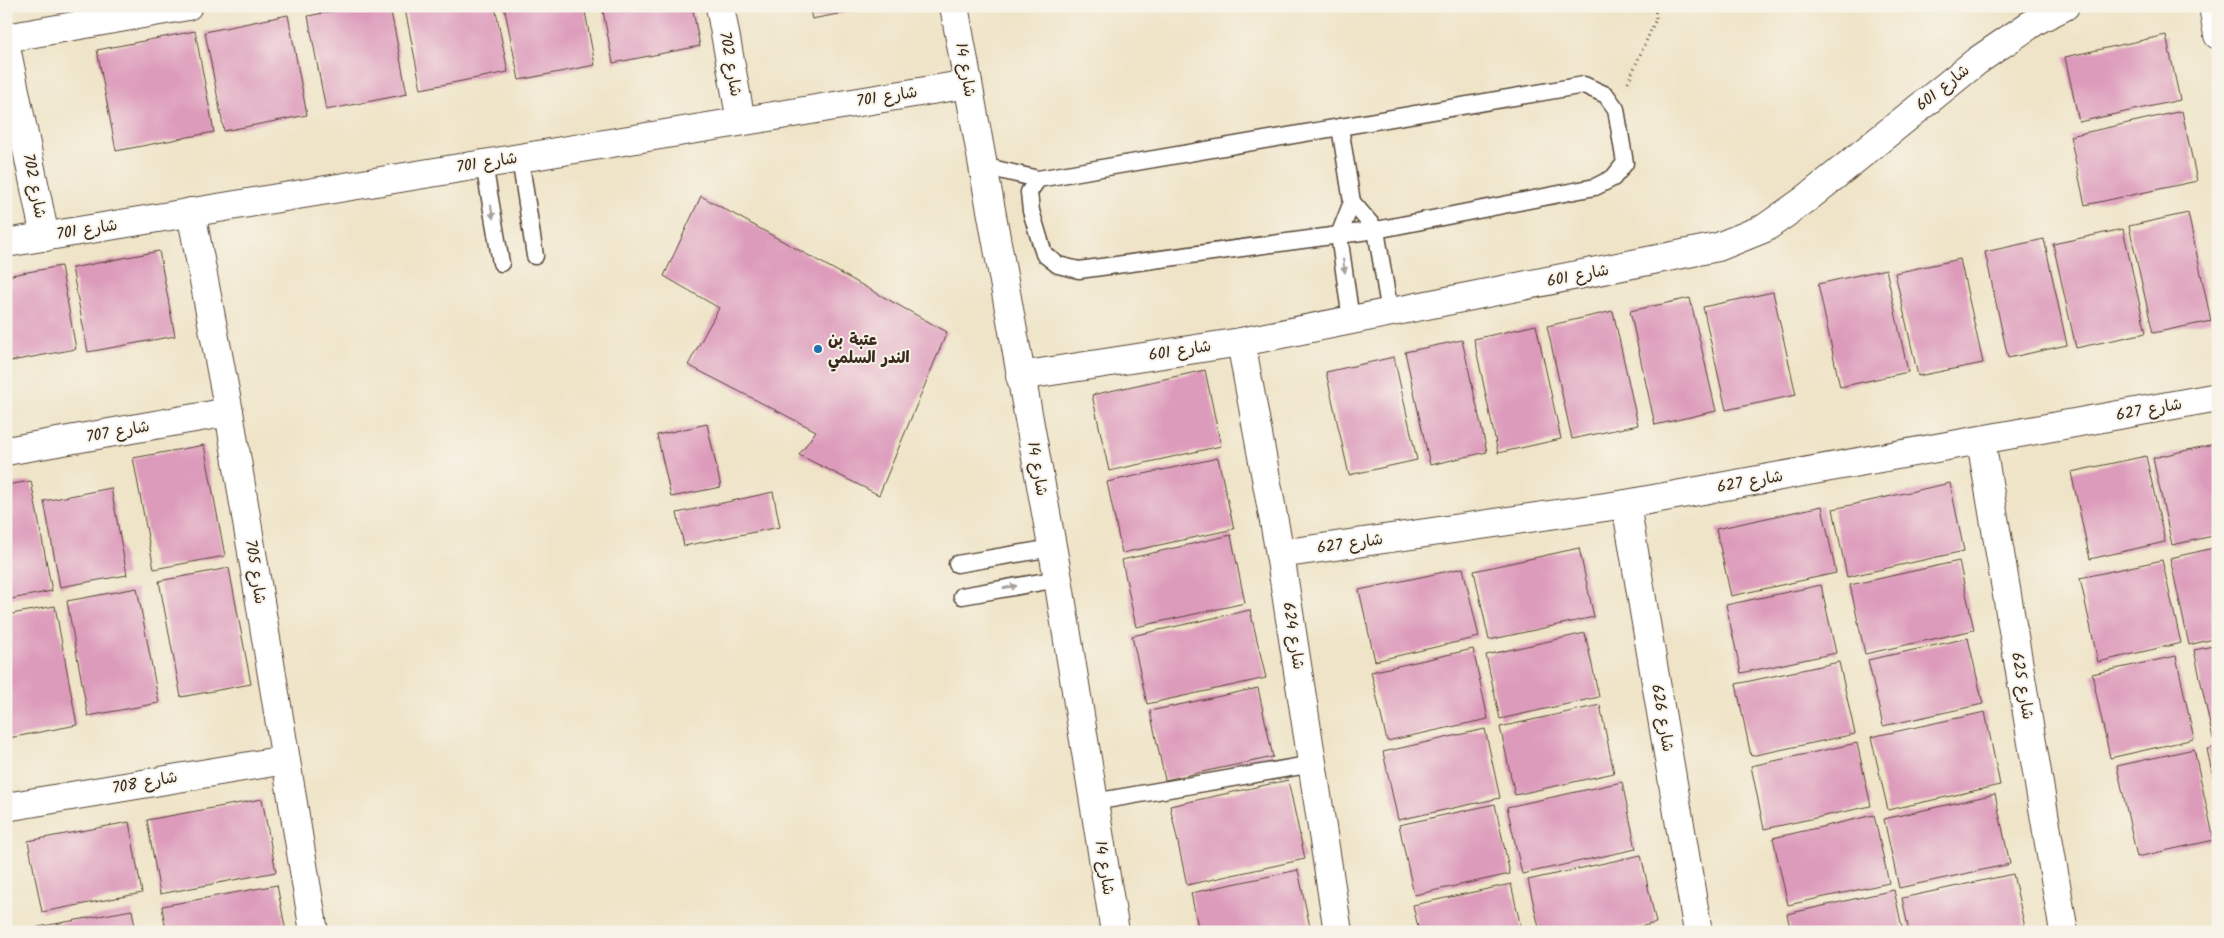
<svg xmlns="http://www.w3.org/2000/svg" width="2224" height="938" font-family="Kalam,'Playpen Sans Arabic',sans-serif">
  <rect width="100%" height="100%" fill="#f7f3e8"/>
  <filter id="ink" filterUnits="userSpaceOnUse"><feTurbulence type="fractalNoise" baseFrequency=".02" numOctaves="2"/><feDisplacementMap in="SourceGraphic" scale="10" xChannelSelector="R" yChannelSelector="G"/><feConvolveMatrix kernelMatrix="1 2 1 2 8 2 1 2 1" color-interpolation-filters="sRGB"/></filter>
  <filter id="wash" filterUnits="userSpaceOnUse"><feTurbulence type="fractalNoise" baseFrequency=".0096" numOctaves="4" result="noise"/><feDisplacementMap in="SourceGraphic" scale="20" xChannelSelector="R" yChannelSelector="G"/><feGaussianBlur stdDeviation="1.12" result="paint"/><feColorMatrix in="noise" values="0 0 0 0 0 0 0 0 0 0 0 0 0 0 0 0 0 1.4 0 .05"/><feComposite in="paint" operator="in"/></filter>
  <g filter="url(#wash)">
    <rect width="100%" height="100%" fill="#efe4c7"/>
    <g id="blocks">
      <g fill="#dd9bbb">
        <polygon points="359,6 390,6 407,94 326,110 308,16"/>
        <polygon points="417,6 495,6 508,72 421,89 405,9"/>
        <polygon points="504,6 584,6 595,65 519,80"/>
        <polygon points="602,6 692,6 700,46 613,63"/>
        <polygon points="809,6 874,6 874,7 812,19"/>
        <polygon points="288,15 307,115 224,131 205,32"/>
        <polygon points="195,31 214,132 116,151 97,50"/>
        <polygon points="2166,35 2180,100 2079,122 2065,57"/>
        <polygon points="2182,111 2197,181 2085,205 2070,136"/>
        <polygon points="701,196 947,332 879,495 799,455 816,431 688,365 719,308 664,276"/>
        <polygon points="2188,213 2211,321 2153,333 2129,226"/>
        <polygon points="2123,229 2146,333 2076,348 2053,244"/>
        <polygon points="2044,239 2067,345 2008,358 1985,252"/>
        <polygon points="159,251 175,336 88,352 72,268"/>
        <polygon points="1960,259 1983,363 1918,376 1895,273"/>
        <polygon points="61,266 76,349 6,362 6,276"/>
        <polygon points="1886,269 1908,372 1840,387 1818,284"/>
        <polygon points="1773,292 1796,395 1726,410 1703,307"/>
        <polygon points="1690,298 1716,411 1655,425 1630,311"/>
        <polygon points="1613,311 1638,425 1572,439 1547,326"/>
        <polygon points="1536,325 1561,439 1498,453 1474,339"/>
        <polygon points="1462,340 1487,452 1430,465 1405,352"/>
        <polygon points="1394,357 1417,460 1349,475 1326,372"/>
        <polygon points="1205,370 1221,446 1109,471 1092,395"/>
        <polygon points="707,424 721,487 671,497 657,435"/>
        <polygon points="2218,443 2218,535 2172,545 2153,458"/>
        <polygon points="204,445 225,556 154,569 133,458"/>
        <polygon points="2146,456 2165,542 2090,559 2071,472"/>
        <polygon points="1218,458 1234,529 1122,553 1107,482"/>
        <polygon points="31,481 52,591 6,600 6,485"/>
        <polygon points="1950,483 1964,551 1847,577 1833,509"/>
        <polygon points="111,488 127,575 60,587 44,501"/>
        <polygon points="773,492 780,527 684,546 677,513"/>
        <polygon points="1822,506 1836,573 1731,596 1716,529"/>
        <polygon points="1231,535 1245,603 1136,627 1122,560"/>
        <polygon points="2218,547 2218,638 2189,645 2170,558"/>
        <polygon points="1579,548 1594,617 1489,640 1474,571"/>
        <polygon points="2162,560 2181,643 2098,662 2080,578"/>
        <polygon points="1959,561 1974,630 1865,654 1850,585"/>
        <polygon points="229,568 251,684 181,697 159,581"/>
        <polygon points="1463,568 1479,637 1375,661 1359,590"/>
        <polygon points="1821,585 1836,653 1741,673 1726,605"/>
        <polygon points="137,588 159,703 88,716 67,601"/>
        <polygon points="55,606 77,725 9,738 6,721 6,615"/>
        <polygon points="1250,610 1266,678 1147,704 1132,636"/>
        <polygon points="1585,633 1599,697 1500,719 1486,655"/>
        <polygon points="1968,638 1983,704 1883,726 1868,660"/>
        <polygon points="2218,645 2218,738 2213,739 2194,650"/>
        <polygon points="1473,649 1488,719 1387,741 1371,672"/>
        <polygon points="2176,656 2194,739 2110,758 2092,674"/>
        <polygon points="1839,662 1855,734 1751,756 1736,684"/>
        <polygon points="1258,688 1273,757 1165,780 1150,711"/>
        <polygon points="1600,705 1614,773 1515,795 1500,727"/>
        <polygon points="1985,712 2000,785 1888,810 1871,737"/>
        <polygon points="1485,729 1500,798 1398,820 1383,752"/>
        <polygon points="1857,743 1871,806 1764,829 1751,766"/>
        <polygon points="2218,747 2218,795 2217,796 2207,749"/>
        <polygon points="2194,749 2214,840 2137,857 2117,766"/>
        <polygon points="1288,780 1305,859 1187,885 1170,806"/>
        <polygon points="1622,782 1636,849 1522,874 1507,807"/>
        <polygon points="1995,794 2010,864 1899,888 1884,819"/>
        <polygon points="262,799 276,872 160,894 147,820"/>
        <polygon points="1495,804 1510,874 1414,895 1399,825"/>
        <polygon points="1874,815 1889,883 1788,905 1773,838"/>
        <polygon points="129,822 142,893 42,912 28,841"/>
        <polygon points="1641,855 1656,923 1618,932 1540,932 1528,880"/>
        <polygon points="1298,870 1311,932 1199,932 1191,893"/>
        <polygon points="2013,874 2026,932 1909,932 1902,898"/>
        <polygon points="1511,884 1522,932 1419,932 1413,905"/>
        <polygon points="277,885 286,932 166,932 162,906"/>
        <polygon points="1894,890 1903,932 1791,932 1787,914"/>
        <polygon points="132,910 136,932 39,932 38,927"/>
      </g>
    </g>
  </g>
  <g filter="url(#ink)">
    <use href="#blocks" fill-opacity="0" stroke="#564637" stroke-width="1"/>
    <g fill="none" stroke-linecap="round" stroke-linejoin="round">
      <g stroke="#564637" stroke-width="19">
        <g id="service">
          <polyline points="1340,127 1352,202 1339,235 1351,320"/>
          <polyline points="520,158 535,256"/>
          <polyline points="484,164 501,263"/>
          <polyline points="983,166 1038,179 1584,85 1606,95 1616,109 1625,163 1613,178 1595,187 1376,230 1079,270 1058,265 1044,254 1031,211 1029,192 1038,179"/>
          <polyline points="1352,202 1376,230 1390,313"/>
          <polyline points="957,564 1052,548"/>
          <polyline points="962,596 1058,579"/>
          <polyline points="1094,802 1313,764"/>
        </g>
      </g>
      <g stroke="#564637" stroke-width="30">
        <g id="minor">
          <polyline points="720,6 741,121"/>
          <polyline points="2213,6 2218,35"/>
          <polyline points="6,38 188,6"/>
          <polyline points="6,47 45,237"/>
          <polyline points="191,212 229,412 314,932"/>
          <polyline points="6,243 968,84"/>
          <polyline points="1241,342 1280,554 1338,932"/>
          <polyline points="1020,376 1241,342 1718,247 1765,228 1806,199 1977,61 2037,20 2065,6"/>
          <polyline points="1981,441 2064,932"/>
          <polyline points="6,451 229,412"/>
          <polyline points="1626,504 1698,932"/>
          <polyline points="1280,554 1626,504 2218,397"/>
          <polyline points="6,807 285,760"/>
        </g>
      </g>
      <g stroke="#564637" stroke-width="30">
        <polyline id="tertiary" points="954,6 1058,579 1115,932"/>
      </g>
      <polyline stroke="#564637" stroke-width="3" stroke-dasharray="1 4" stroke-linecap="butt" points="1628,82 1656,19 1655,6"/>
      <use href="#service" stroke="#fff" stroke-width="16"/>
      <use href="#minor" stroke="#fff" stroke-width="28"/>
      <use href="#tertiary" stroke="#fff" stroke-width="28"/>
    </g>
    <defs><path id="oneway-solid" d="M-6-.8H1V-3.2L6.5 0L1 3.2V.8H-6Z" transform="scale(1.25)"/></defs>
    <g fill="#a79f9a">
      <use href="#oneway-solid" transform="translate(492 212) rotate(81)"/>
      <use href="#oneway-solid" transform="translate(1344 266) rotate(82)"/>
      <use href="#oneway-solid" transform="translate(1010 587) rotate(-10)"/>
    </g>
  </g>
  <circle fill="#1f6fb2" stroke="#f7f3e8" stroke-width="2" cx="818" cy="349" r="5"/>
  <g text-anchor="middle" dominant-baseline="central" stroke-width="4" stroke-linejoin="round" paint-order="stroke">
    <g font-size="16" fill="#3b2a1e" stroke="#f7f3e8">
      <text transform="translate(730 64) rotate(80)">شارع 702</text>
      <text transform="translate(965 70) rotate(80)">شارع 14</text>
      <text transform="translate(1943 88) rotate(-39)">شارع 601</text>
      <text transform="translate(887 97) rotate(-9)">شارع 701</text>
      <text transform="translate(487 163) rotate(-9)">شارع 701</text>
      <text transform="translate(34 186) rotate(79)">شارع 702</text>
      <text transform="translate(87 230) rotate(-9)">شارع 701</text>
      <text transform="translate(1578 276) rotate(-11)">شارع 601</text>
      <text transform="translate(1180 351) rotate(-9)">شارع 601</text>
      <text transform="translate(2149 410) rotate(-10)">شارع 627</text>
      <text transform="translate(118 432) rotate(-10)">شارع 707</text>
      <text transform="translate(1037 469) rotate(80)">شارع 14</text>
      <text transform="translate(1750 482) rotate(-10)">شارع 627</text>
      <text transform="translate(1350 544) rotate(-8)">شارع 627</text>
      <text transform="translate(255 572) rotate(81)">شارع 705</text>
      <text transform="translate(1293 636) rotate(81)">شارع 624</text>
      <text transform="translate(2022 686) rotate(80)">شارع 625</text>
      <text transform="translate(1662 718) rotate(80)">شارع 626</text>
      <text transform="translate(145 783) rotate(-10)">شارع 708</text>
      <text transform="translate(1104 868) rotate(81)">شارع 14</text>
    </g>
    <g font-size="16" font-weight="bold" fill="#3b2a1e" stroke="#f7f3e8" text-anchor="start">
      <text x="828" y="340">عتبة بن<tspan x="828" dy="18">الندر السلمي</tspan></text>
    </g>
  </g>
  <rect width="2224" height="938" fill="none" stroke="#f7f3e8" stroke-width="25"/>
</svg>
